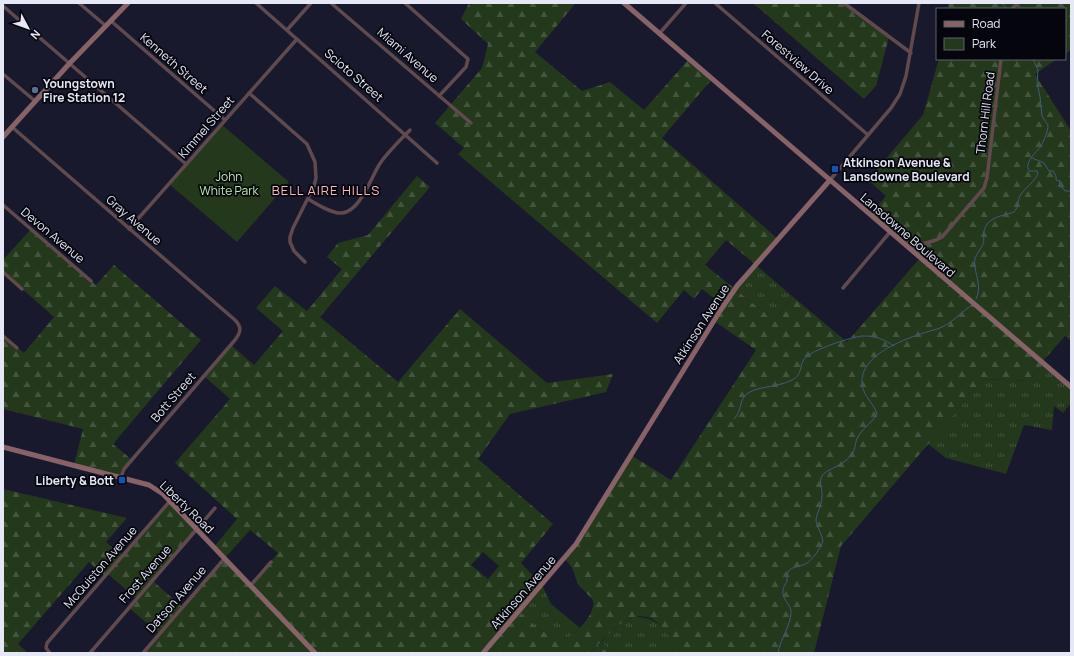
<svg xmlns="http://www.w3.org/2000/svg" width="1074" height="656" font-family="Manrope,sans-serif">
  <defs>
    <pattern id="grass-tufts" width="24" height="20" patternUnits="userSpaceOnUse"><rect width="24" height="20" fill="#24381b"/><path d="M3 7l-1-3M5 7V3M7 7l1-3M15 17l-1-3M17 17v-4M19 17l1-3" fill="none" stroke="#44553d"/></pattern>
    <pattern id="forest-firs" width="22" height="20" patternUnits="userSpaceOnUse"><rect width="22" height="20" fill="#24381b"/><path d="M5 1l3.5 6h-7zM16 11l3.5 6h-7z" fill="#44553d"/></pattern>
    <pattern id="cemetery-stones" width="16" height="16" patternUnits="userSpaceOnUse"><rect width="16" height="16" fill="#24381b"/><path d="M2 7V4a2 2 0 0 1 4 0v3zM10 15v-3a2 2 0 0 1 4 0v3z" fill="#44553d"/></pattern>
  </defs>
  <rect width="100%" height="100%" fill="#19192d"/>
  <g fill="url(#grass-tufts)">
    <polygon points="756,265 792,296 775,321 735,289"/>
    <polygon points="1044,364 1071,387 1071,403 1063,413 1054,406 1052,430 1024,425 1006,474 946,458 928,444 984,379 1029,381"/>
    <path d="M542 585 551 604 580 628C576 631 570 638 565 639 550 641 529 621 519 612Z"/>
    <path d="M635 617C655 616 674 632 674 653H614L601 642C611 631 621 621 635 617Z"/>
  </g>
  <g fill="url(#forest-firs)" fill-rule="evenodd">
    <path d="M469 3H574L575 4 535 52 582 91 610 82 644 110 689 59 712 79 662 138 778 239 756 265 726 240 705 265 775 321 792 296 847 342 920 258 870 215 886 196 868 180 923 115 939 59H1057L1035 74 1071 131V341L1065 336 1042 362 1044 364 1029 381 984 379 841 546 814 653H674C674 642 668 634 661 626 636 599 607 635 591 653H143L159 633 129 608 137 599 108 574 105 576 89 562 18 644 28 653H3V489L127 518 106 542 123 556 170 501 197 529 153 581 182 607 225 559 214 547 237 519 175 463 230 399 204 376 231 345 254 365 283 331 256 308 275 286 307 311 342 269 327 257 338 243 368 235 417 176 430 187 320 317 398 382 460 309 547 383 613 374 606 392 510 414 478 459 553 524 521 563 542 585 519 612C530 621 548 639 563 639 573 639 597 612 593 601 590 595 583 591 579 585 572 573 577 570 564 559L631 455 671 480 756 350 714 321 723 305 702 289 694 299 684 290 657 323 458 154 464 148 435 123 482 68 488 44 461 19ZM250 530 278 553 251 585 225 558ZM483 552 499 566 488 579 471 565Z"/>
    <polygon points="753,3 844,3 889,37 876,86 864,99"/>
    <polygon points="949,3 1071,3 1071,50 1065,54 1065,9 948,9"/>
    <polygon points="31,229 96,285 114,265 201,340 113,444 132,460 124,469 121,477 74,465 83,429 3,409 3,336 24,353 54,317 3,272 3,260"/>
  </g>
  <polygon fill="url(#cemetery-stones)" points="601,642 614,653 591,653"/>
  <polygon fill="#24381b" points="221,124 289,182 237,242 169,184"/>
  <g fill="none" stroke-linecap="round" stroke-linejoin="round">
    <g stroke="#3f5a7f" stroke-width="1">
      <polyline points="1002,3 1007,9"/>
      <polyline points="1032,158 1044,163 1049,171 1053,171 1056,176 1056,180 1060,181 1059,186 1063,188 1065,191 1071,191"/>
      <path d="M976 299C982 287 976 278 975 266 973 257 978 254 982 246 985 242 983 236 984 231 987 217 1002 216 1014 212 1019 207 1017 200 1021 194 1026 187 1034 182 1038 174L1037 171H1029C1024 162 1036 153 1041 146 1044 140 1048 132 1048 125L1042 116 1040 97 1037 83 1038 70 1033 59"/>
      <path d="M734 419C743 410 738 400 748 393 759 386 779 387 792 380 804 374 798 366 805 358 812 350 851 337 862 336 866 336 871 336 874 337 881 338 888 342 894 346"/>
      <path d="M778 653C780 639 791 626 791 612 791 604 781 599 783 590 783 587 786 584 787 581 787 578 787 575 788 572 791 566 801 567 807 563 813 559 820 549 823 541 822 534 817 527 816 521 816 515 822 504 822 497 823 489 818 483 822 476 825 470 839 467 845 461 859 450 852 446 859 435 864 427 873 422 877 414 874 403 864 398 862 384 859 354 907 338 930 331 934 330 938 329 942 327 951 323 960 314 969 307"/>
    </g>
    <g stroke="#604a4d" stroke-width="3.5">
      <polyline points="79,3 106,26"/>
      <polyline points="256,3 437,163"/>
      <polyline points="331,3 471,123"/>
      <polyline points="405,3 468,59 466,67 439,96"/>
      <polyline points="715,3 868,135"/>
      <polyline points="844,3 911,53"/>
      <polyline points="3,6 186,164"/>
      <polyline points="1012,9 1017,3"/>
      <polyline points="111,21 225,120"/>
      <polyline points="287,30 311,3"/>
      <polyline points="659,34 686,3"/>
      <polyline points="3,74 35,101"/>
      <polyline points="249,93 307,144 315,162 316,178 314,186 293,228 290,237 290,242 294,251 305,262"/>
      <path d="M12 127 235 320C242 327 241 332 235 340L124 469 121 477"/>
      <polyline points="830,180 891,108 900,94 906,76 919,3"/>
      <path d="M308 199C317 204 332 214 342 213 361 211 371 176 381 162 389 151 400 140 410 130"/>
      <polyline points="3,205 91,281"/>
      <polyline points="129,229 297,39"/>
      <polyline points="909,248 936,240 942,237 984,188 987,178 1001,59"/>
      <polyline points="3,272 22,289"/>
      <polyline points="843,288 890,232"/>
      <polyline points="3,336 17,348"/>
      <polyline points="251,585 271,562"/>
      <polyline points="50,653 46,648 47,643 170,501"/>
      <polyline points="90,653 215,508"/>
      <polyline points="143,653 225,558"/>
    </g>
    <g stroke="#876368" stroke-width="5">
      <polyline points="624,3 1071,387"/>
      <polyline points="3,137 69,64 128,3"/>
      <polyline points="3,447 149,485 163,494 315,653"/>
      <polyline points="483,653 576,544 720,311 737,286 830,180"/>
    </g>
  </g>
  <circle fill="#5c6f8a" stroke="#05060d" stroke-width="1.5" cx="35" cy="90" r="4"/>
  <g fill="#1a4fb4" stroke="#05060d" stroke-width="1.5">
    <rect x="831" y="165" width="8" height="8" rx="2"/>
    <rect x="118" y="476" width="8" height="8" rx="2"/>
  </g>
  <g text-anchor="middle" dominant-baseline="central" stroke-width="3.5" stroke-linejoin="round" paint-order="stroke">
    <g font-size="12" fill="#e6e8f6" stroke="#05060d">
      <text transform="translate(408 55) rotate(41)">Miami Avenue</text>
      <text transform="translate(798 62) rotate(41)">Forestview Drive</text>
      <text transform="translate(174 63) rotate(41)">Kenneth Street</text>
      <text transform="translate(354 75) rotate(41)">Scioto Street</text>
      <text transform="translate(985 113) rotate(-83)">Thorn Hill Road</text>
      <text transform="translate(206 127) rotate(-49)">Kimmel Street</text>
      <text transform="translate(134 220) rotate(41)">Gray Avenue</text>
      <text transform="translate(53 235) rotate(40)">Devon Avenue</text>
      <text transform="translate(908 235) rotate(41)">Lansdowne Boulevard</text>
      <text transform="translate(701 324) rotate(-57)">Atkinson Avenue</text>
      <text transform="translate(173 397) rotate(-49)">Bott Street</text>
      <text transform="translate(187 507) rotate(44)">Liberty Road</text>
      <text transform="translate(100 567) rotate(-49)">McQuiston Avenue</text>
      <text transform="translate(145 574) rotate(-49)">Frost Avenue</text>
      <text transform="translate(523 592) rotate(-49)">Atkinson Avenue</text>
      <text transform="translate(176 599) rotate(-49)">Datson Avenue</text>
    </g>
    <g font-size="12" font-weight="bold" fill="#e6e8f6" stroke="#05060d" text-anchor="start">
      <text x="43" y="83">Youngstown<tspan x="43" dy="14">Fire Station 12</tspan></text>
      <text x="843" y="162">Atkinson Avenue &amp;<tspan x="843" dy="14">Lansdowne Boulevard</tspan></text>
      <text x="114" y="480" text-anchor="end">Liberty &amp; Bott</text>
    </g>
    <g font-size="12" fill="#beecac" stroke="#05060d">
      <text x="229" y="176">John<tspan x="229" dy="14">White Park</tspan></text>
    </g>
    <g font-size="13" letter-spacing="1" fill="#fdb9ba" stroke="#05060d">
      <text x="326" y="190">BELL AIRE HILLS</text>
    </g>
  </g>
  <rect width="1074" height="656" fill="none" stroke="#e6e8f6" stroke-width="8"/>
  <rect x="936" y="8" width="130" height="52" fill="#05060d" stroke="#5f606a"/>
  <rect x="944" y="21" width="20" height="6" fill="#876368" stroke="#5f606a"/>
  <text x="972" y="28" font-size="12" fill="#e6e8f6">Road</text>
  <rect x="944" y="38" width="20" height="12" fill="#24381b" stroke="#5f606a"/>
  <text x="972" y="48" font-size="12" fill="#e6e8f6">Park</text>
  <g transform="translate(28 28) rotate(131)" stroke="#05060d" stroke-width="3" paint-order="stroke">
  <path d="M0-3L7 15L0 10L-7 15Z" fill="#e6e8f6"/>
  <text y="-6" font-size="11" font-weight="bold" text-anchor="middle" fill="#e6e8f6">N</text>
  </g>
</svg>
